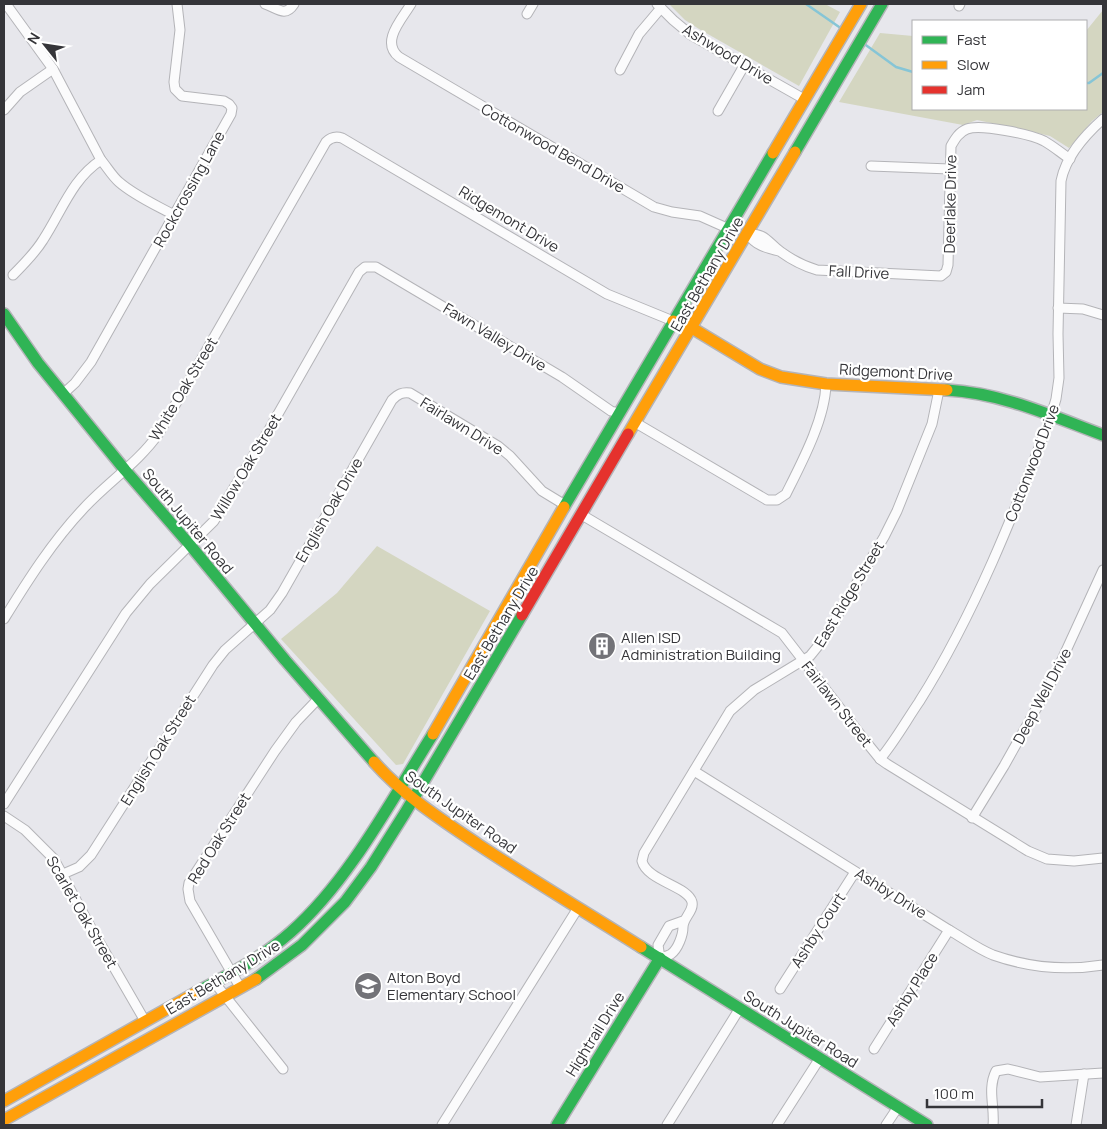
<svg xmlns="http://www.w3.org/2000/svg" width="1107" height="1129" font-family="Manrope,sans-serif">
  <rect width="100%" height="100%" fill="#e7e7ec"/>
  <g fill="#d4d6c1">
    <polygon points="669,4 825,4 840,12 799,86 699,29 685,20"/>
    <polygon points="1103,10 1103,112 1092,121 1069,148 1050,136 1029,131 977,120 963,125 839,102 880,33 913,36 913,109 1086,109 1086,31"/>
    <polygon points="377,546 490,611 403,764 396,765 281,639 337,593"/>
  </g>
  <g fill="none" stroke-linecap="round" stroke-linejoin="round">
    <g stroke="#86c5d6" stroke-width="2.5">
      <polyline points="806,4 842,29"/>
      <polyline points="863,43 896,67 913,72"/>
      <polyline points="1086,83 1089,83 1103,73"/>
    </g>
    <g stroke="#b4b4b8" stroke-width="11">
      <g id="street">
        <path d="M6 4 53 69 101 160C107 167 112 176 119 182 135 196 156 205 174 215"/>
        <path d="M265 4C277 8 285 18 294 4"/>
        <path d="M411 4C402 19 380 42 399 57L654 207 672 212 700 216 727 228"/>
        <polyline points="657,4 673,20 691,35 804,99"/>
        <polyline points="959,6 960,4"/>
        <polyline points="527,14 533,4"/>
        <polyline points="620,70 639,34 661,8"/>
        <polyline points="4,110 20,92 53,69"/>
        <polyline points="718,111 745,64"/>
        <polyline points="871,166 950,169"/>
        <path d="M779 251C766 248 755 245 748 234 766 233 768 243 781 252 792 260 804 266 817 270L941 276 946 272 948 265 951 146C955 139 959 132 967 129 981 124 1030 134 1044 141 1053 146 1061 153 1070 159"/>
        <path d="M13 275C24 264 35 253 43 240 62 211 72 179 101 160"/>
        <polyline points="1058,308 1083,309 1103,315"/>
        <polyline points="63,394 75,383 91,362 231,114 232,108 229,104 224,101 182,96 175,89 174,82 180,30 177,4"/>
        <path d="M636 423 767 500H777L786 494C802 462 825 419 826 384"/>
        <polyline points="582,515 782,633 867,743 880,759 887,764 1028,851 1047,859 1074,861 1103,858"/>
        <path d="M4 619C28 580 52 542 84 508 108 482 139 462 159 433L326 142C331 137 336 136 342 138L607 294 673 321"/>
        <path d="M880 759C895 741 906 721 919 702 975 613 1014 514 1051 416L1056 399 1059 378 1058 334 1061 181C1066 156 1084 136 1103 119"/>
        <path d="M694 771 949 930C963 938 978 949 993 955 1030 968 1065 971 1103 965"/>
        <polyline points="4,804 126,613 150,584 214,521 270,428 359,272 365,267 376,267 562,377 611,411 619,413"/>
        <polyline points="4,816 25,830 54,859 90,926 145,1021"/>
        <polyline points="972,818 1004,766 1054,677 1103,570"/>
        <path d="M63 874 79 867 91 855 213 665 225 650 270 610 282 593 392 400C398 394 402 392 410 393L498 446 510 456 542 491 565 505"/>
        <path d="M683 921 669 926 658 945 660 958C663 957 668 956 671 954 678 949 683 935 683 927 683 918 694 911 692 902 688 886 647 881 642 861L644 853 730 711 754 690 810 656 823 640 884 537 897 511 932 424 939 390"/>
        <polyline points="214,982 283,1069"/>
        <polyline points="240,987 190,901 188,889 189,883 275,751 296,722 319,698"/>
        <polyline points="780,989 855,872"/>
        <polyline points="874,1049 949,930"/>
        <polyline points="442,1125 578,908"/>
        <polyline points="667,1125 740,1008"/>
        <polyline points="777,1125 820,1058"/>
        <polyline points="886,1125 898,1107"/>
        <path d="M993 1125C995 1107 987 1089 996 1071L1008 1069 1040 1077 1103 1073"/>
        <polyline points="1076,1125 1084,1074"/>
      </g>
    </g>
    <g stroke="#b4b4b8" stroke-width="14">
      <g id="fast">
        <polyline points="795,152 882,4"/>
        <polyline points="4,314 38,363 125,470 190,545 285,660 374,762"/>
        <path d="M947 390C1002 393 1052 416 1103 435"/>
        <polyline points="564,507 773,153"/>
        <polyline points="641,947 927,1125"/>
        <polyline points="256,979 302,945 345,902 371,867 405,813 522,615"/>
        <path d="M197 992C230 974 263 957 291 932 349 881 392 799 433 734"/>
        <polyline points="557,1125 660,958"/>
      </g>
    </g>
    <g stroke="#b4b4b8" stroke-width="14">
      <g id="slow">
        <polyline points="773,153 861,4"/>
        <polyline points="673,321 692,328 760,369 781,377 826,384 947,390"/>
        <polyline points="628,434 795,152"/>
        <polyline points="433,734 564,507"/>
        <path d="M374 762C404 796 442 820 479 845 532 880 587 913 641 947"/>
        <polyline points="4,1101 197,992"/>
        <polyline points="4,1120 256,979"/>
      </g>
    </g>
    <g stroke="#b4b4b8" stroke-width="14">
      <polyline id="jam" points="522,615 628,434"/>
    </g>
    <use href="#street" stroke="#fbfbfc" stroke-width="9"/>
    <use href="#fast" stroke="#30b455" stroke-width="11"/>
    <use href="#slow" stroke="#ff9f0a" stroke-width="11"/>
    <use href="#jam" stroke="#e5322d" stroke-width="11"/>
  </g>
  <defs>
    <g id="building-disc" transform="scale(1.4375)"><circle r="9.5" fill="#737378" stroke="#fff"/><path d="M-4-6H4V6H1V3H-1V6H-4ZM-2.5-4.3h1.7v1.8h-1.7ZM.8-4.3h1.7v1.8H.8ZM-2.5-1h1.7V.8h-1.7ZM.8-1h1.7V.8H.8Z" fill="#fff"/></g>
    <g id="school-disc" transform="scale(1.4375)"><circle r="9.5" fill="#737378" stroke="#fff"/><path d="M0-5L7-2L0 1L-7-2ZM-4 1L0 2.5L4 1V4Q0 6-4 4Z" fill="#fff"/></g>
  </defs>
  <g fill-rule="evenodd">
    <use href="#building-disc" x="602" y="646"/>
    <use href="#school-disc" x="368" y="986"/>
  </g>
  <g text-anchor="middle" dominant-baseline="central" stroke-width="4.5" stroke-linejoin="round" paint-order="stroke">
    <g font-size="15" fill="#353539" stroke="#fff">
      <text transform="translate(728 54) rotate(31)">Ashwood Drive</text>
      <text transform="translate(553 148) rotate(30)">Cottonwood Bend Drive</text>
      <text transform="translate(189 189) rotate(-61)">Rockcrossing Lane</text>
      <text transform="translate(950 204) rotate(-89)">Deerlake Drive</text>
      <text transform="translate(509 219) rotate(31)">Ridgemont Drive</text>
      <text transform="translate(859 272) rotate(3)">Fall Drive</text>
      <text transform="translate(707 274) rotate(-60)">East Bethany Drive</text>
      <text transform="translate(495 337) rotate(31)">Fawn Valley Drive</text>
      <text transform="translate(896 372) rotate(3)">Ridgemont Drive</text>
      <text transform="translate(183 389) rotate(-59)">White Oak Street</text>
      <text transform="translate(462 426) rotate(32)">Fairlawn Drive</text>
      <text transform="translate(1032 463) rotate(-69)">Cottonwood Drive</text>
      <text transform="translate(246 467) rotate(-59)">Willow Oak Street</text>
      <text transform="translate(329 510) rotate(-60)">English Oak Drive</text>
      <text transform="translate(188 521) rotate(50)">South Jupiter Road</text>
      <text transform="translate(849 594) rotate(-59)">East Ridge Street</text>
      <text transform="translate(501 623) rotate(-59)">East Bethany Drive</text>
      <text transform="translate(1042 696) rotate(-62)">Deep Well Drive</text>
      <text transform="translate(837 704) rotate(52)">Fairlawn Street</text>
      <text transform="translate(158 750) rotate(-58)">English Oak Street</text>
      <text transform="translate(461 812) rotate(35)">South Jupiter Road</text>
      <text transform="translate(219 838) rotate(-58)">Red Oak Street</text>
      <text transform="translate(891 893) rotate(32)">Ashby Drive</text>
      <text transform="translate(82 912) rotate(60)">Scarlet Oak Street</text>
      <text transform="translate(818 930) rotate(-57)">Ashby Court</text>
      <text transform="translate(223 977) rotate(-31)">East Bethany Drive</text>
      <text transform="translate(912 989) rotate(-58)">Ashby Place</text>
      <text transform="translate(801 1029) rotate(32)">South Jupiter Road</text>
      <text transform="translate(595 1034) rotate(-58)">Hightrail Drive</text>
    </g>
    <g font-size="15" fill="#353539" stroke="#fff" text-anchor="start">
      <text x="621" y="637">Allen ISD<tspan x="621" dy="17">Administration Building</tspan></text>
      <text x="387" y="977">Alton Boyd<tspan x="387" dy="17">Elementary School</tspan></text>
    </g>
  </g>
  <rect width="1107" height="1129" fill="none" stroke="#353539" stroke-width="10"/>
  <rect x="912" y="20" width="175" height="90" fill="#ffffff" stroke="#aeaeb0"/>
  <rect x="922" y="36" width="25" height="8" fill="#30b455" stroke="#aeaeb0"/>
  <text x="957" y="45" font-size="15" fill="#353539">Fast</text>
  <rect x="922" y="61" width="25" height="8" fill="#ff9f0a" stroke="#aeaeb0"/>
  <text x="957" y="70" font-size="15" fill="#353539">Slow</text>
  <rect x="922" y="86" width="25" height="8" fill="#e5322d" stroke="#aeaeb0"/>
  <text x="957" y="95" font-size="15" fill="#353539">Jam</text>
  <g transform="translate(45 45) rotate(300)" stroke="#ffffff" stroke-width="4" paint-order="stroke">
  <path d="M0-4L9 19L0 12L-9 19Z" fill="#353539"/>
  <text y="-8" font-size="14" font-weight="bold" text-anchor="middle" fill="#353539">N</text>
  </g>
  <path d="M927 1099v8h115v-8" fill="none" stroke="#353539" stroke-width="2.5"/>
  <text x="934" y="1099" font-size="15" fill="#353539" stroke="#ffffff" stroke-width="4" paint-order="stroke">100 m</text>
</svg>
